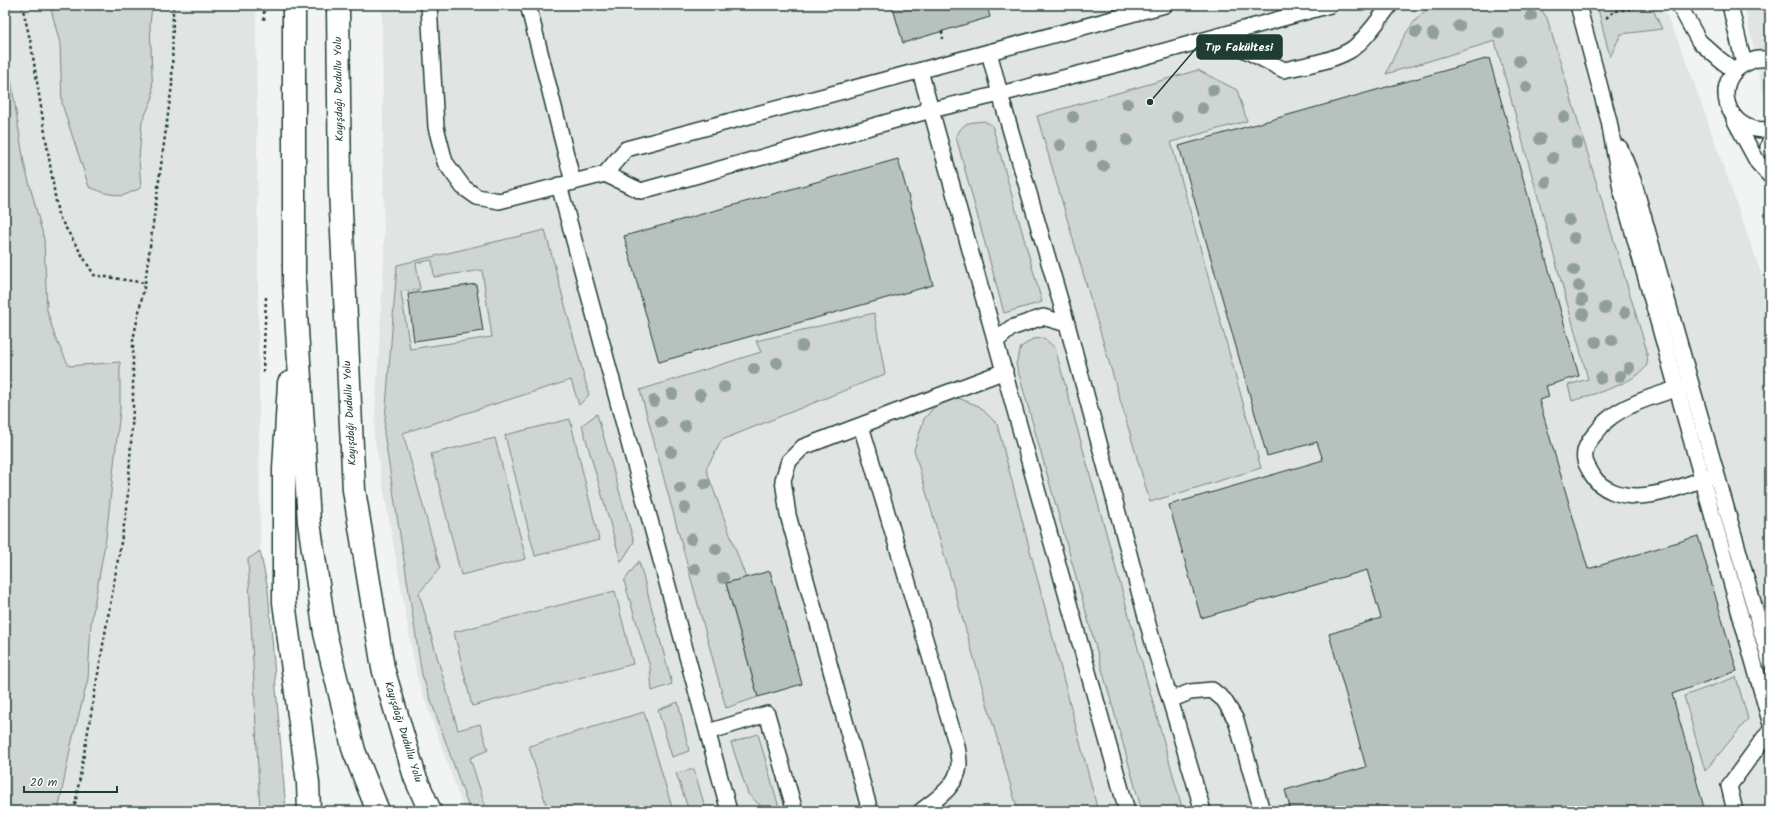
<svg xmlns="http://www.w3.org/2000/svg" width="1775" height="816" font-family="Kalam,sans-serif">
  <rect width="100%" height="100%" fill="#f2f3f3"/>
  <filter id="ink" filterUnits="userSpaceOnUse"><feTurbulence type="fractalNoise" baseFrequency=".025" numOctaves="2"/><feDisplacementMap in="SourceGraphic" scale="8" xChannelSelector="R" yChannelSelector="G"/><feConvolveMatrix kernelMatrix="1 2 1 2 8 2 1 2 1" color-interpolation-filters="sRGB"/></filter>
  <g filter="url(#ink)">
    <g fill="#e0e4e3">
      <polygon points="5,5 256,5 260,551 248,559 260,811 5,811"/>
      <polygon points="382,5 1662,5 1685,57 1770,299 1770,811 464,811 417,677 374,435 384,260"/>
      <polygon points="1744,5 1770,5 1770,111 1764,96"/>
    </g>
    <g fill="#ced5d3" stroke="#768984" fill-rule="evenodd">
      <polygon points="50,5 152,5 150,25 153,97 142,122 139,159 141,188 122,196 105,193 89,187 62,104 60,44"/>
      <path d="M1433 5H1538L1547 18 1646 348C1647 353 1648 360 1647 364 1641 382 1590 395 1572 401L1568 385 1588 379 1495 41 1386 74C1398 48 1408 21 1433 5Z"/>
      <polygon points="1597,5 1651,5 1662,29 1621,34 1610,57"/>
      <polygon points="5,41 24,163 44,239 47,310 55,337 69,366 120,362 120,410 106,538 91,623 88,679 71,745 58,811 5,811"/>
      <polygon points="1198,70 1237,90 1247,121 1171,142 1261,468 1150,502 1037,116"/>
      <path d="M984 121 992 125 1042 302 1004 313 956 137C964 121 968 123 984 121Z"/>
      <path d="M545 230 589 395 579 405 571 380 403 433 440 568 419 593 458 730 480 724 488 750 470 758 487 811H470L422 675 384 433 397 265ZM432 260 434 277 482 270 492 337 410 349 401 292 420 289 416 263Z"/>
      <polygon points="874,313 885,374 722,440 706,469 746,578 726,583 758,697 726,708 640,390 761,352 756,341"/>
      <polygon points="1044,338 1055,348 1183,811 1142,811 1016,364 1021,347 1033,339"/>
      <polygon points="958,398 979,406 997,424 1098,811 1018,811 914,450 924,419 936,405"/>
      <polygon points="597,414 634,542 621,562 582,425"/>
      <polygon points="570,419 599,540 535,556 505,435"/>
      <polygon points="495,438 526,559 461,575 431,454"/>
      <polygon points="260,551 268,589 286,811 260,811 248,559"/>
      <polygon points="639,561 672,684 652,691 650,667 624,581"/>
      <polygon points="615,591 633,664 472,706 454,632"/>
      <polygon points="1736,677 1748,719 1705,771 1684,696"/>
      <polygon points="678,702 689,751 672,757 658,710"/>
      <polygon points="644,712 673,811 548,811 529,746"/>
      <polygon points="758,734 780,811 766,811 748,794 731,743"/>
      <polygon points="694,769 706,811 689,811 676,773"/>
    </g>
    <g fill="#b7c1bd" stroke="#1f3d34">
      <polygon points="892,5 987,5 990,17 903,43"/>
      <polygon points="1489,58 1579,376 1546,386 1549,397 1539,400 1588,569 1698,536 1737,671 1672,694 1705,811 1291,811 1285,790 1366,767 1329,634 1381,618 1367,570 1201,618 1169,505 1323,460 1317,442 1267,456 1179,146"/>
      <polygon points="898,159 933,285 659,362 624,236"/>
      <polygon points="476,284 483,331 414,341 408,294"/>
      <polygon points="770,571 802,684 758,697 726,583"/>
    </g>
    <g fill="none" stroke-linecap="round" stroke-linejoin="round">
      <g stroke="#1f3d34" stroke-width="18">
        <g id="service">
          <polyline points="429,5 436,127 445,162 463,187 477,197 499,201 605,174 626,149 1165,5"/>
          <polyline points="528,5 573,182"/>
          <polyline points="1578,5 1609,121 1621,189 1770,721"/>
          <polyline points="1679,5 1699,41 1719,59 1735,71"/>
          <polyline points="1730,5 1744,64"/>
          <path d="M1218 36 1284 70C1305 65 1329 62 1349 51 1363 43 1380 18 1390 5"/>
          <polyline points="989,52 1000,94 1067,324 1152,639 1203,811"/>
          <path d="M1770 60C1763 58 1755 59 1749 62 1708 77 1726 137 1770 129"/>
          <polyline points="920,71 1127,811"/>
          <polyline points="1734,119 1758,163 1770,176"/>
          <polyline points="1770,141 1768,147 1770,151"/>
          <polyline points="1620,148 1633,180 1770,662"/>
          <polyline points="605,174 641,191 931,110 1000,94 1118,64 1330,5"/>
          <polyline points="559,185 729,811"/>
          <polyline points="996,341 1011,328 1043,317 1067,324"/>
          <path d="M1686 386C1661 394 1626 403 1606 421 1602 425 1598 431 1594 435 1589 441 1583 451 1585 460 1586 465 1590 471 1593 476 1602 491 1622 496 1638 496 1664 495 1688 484 1712 476"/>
          <path d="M861 426 957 746C958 752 959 759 959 765 958 786 936 799 921 811"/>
          <polyline points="1170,700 1190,692 1212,690 1224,700 1236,720 1262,811"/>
          <polyline points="708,732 767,714 795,811"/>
          <polyline points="870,811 788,515 783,480 789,461 803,447 1005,371"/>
          <polyline points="1735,811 1729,786 1770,730"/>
        </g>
      </g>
      <g stroke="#1f3d34" stroke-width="25">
        <g id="primary">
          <polyline points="294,5 294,282 309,522 325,633 354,751 378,811"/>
          <polyline points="338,5 340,189 354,490 383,668 415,777 430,811"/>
          <polyline points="289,383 284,469 284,602 308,783 309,811"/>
        </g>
      </g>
      <g stroke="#1f3d34" stroke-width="2.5" stroke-dasharray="3 3" stroke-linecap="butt">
        <polyline points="22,5 31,44 58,215 94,275 145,283"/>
        <polyline points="264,5 264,20"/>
        <polyline points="1606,18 1615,11 1656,5"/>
        <polyline points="942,31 943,39"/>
        <polyline points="263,372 266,297"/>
        <polyline points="74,811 127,508 133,410 133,340 145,283 172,85 173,5"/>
      </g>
      <use href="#service" stroke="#fff" stroke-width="15"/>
      <use href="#primary" stroke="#fff" stroke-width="22"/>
    </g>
    <g fill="#919f9c">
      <circle cx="1531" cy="16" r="6"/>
      <circle cx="1459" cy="26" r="6"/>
      <circle cx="1416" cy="32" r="6"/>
      <circle cx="1499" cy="33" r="6"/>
      <circle cx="1433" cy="34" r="6"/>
      <circle cx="1519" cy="61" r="6"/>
      <circle cx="1526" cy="87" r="6"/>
      <circle cx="1213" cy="90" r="6"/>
      <circle cx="1127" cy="104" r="6"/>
      <circle cx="1202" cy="108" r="6"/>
      <circle cx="1073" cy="117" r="6"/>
      <circle cx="1177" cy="117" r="6"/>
      <circle cx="1564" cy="117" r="6"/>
      <circle cx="1540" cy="139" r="6"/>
      <circle cx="1127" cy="140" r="6"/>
      <circle cx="1577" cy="143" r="6"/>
      <circle cx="1060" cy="145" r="6"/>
      <circle cx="1091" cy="146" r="6"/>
      <circle cx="1553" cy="158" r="6"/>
      <circle cx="1103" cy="166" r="6"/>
      <circle cx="1546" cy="182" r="6"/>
      <circle cx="1569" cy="220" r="6"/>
      <circle cx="1574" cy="238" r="6"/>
      <circle cx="1574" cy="270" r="6"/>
      <circle cx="1579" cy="286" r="6"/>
      <circle cx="1582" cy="300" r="6"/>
      <circle cx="1605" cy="308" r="6"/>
      <circle cx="1625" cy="312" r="6"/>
      <circle cx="1583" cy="314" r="6"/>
      <circle cx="1612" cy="340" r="6"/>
      <circle cx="1596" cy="342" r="6"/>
      <circle cx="802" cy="346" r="6"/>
      <circle cx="777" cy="363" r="6"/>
      <circle cx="1629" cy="368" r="6"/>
      <circle cx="754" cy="369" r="6"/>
      <circle cx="1620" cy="376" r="6"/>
      <circle cx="1601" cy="378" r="6"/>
      <circle cx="724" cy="387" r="6"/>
      <circle cx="672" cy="394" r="6"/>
      <circle cx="700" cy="395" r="6"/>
      <circle cx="654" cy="401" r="6"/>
      <circle cx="661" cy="422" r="6"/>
      <circle cx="685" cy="426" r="6"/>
      <circle cx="671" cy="452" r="6"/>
      <circle cx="705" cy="484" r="6"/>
      <circle cx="680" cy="488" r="6"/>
      <circle cx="685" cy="508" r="6"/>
      <circle cx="691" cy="539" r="6"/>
      <circle cx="716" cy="549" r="6"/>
      <circle cx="695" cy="569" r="6"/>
      <circle cx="723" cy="578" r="6"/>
    </g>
  </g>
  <g text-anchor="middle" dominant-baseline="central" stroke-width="3" stroke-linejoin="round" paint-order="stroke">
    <g font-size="11" fill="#1f3d34" stroke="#fff">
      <text transform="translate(339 89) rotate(-91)">Kayışdağı Dudullu Yolu</text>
      <text transform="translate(350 413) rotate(-93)">Kayışdağı Dudullu Yolu</text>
      <text transform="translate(403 732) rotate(73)">Kayışdağı Dudullu Yolu</text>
    </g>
  </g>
  <path fill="none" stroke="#1f3d34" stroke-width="1.5" d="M1150 102L1197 47"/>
  <circle fill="#1f3d34" stroke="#fff" stroke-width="1.5" cx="1150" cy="102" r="4"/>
  <rect fill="#1f3d34" stroke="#1f3d34" stroke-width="1.5" x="1197" y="35" width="85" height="24" rx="4"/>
  <g font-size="12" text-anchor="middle" font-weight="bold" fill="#fff">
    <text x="1239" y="51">Tıp Fakültesi</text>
  </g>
  <rect width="1775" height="816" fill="none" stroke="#fff" stroke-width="20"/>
  <rect x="10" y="10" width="1755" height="796" fill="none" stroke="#1f3d34" stroke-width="1.5" filter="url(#ink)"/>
  <path d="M24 786v6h93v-6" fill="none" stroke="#1f3d34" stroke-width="2"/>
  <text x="30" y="786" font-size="12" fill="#1f3d34" stroke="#ffffff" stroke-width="3" paint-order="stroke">20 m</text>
</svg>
